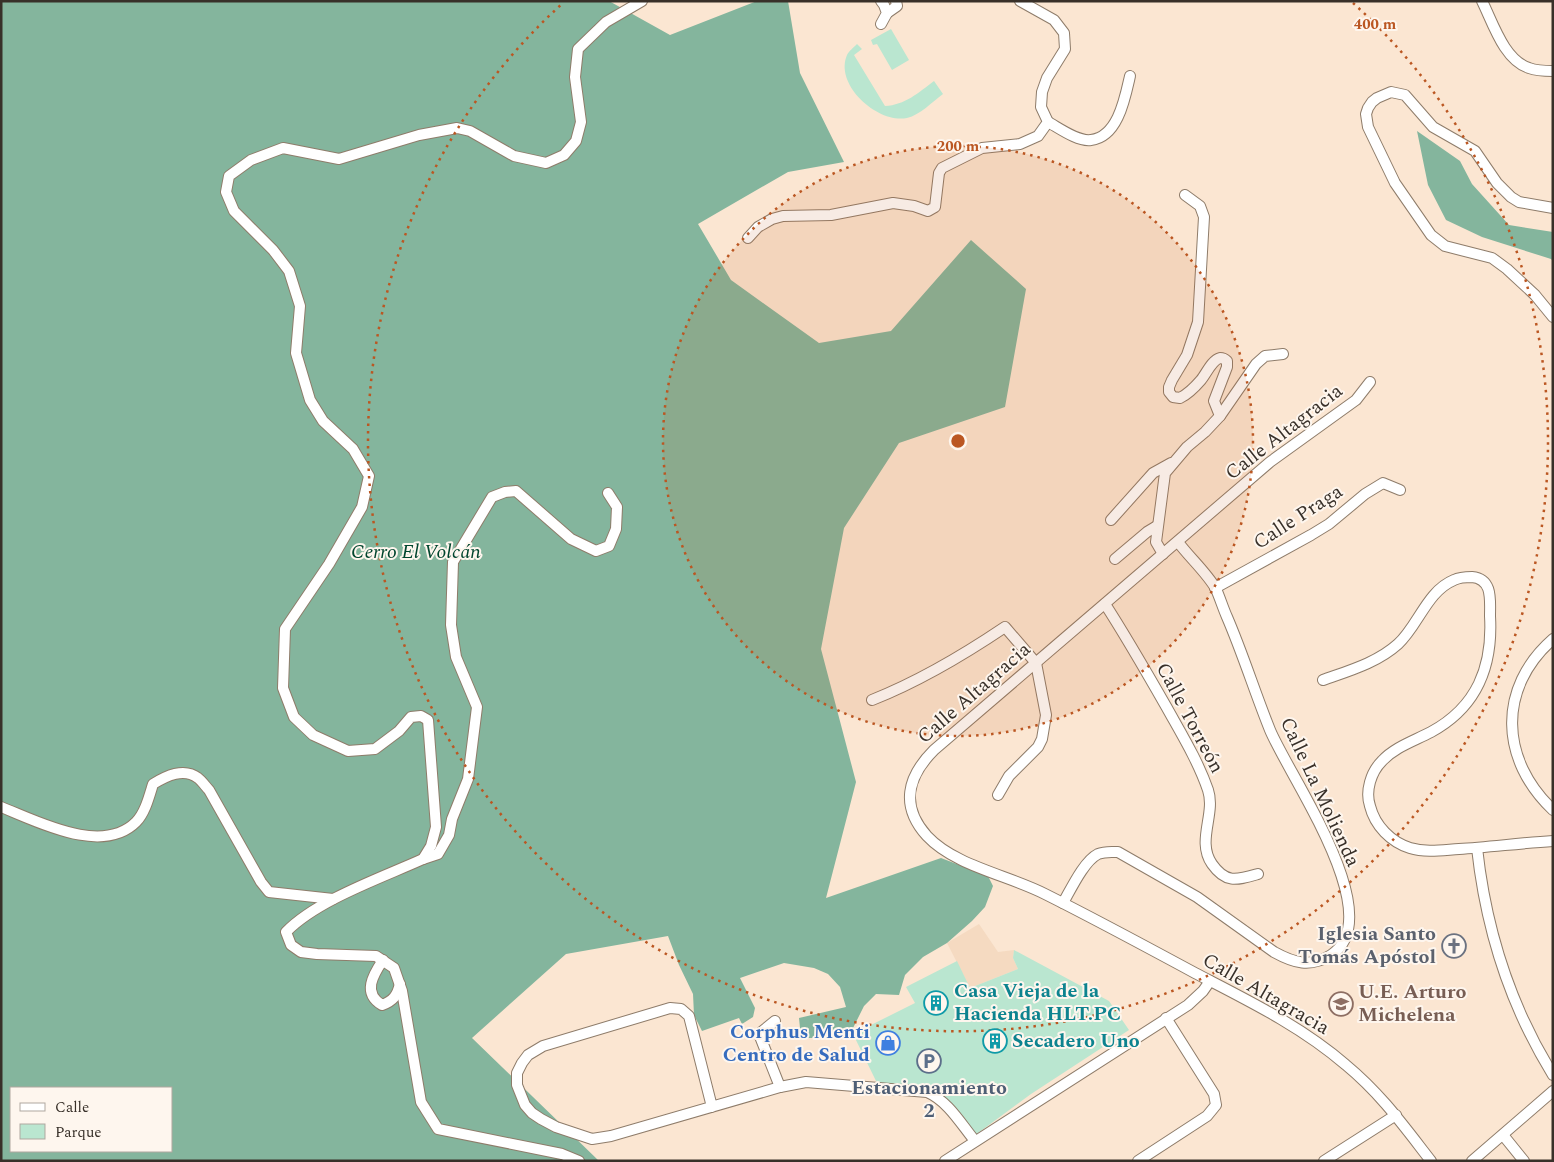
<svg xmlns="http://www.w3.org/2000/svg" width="1554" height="1162" font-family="Spectral,serif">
  <rect width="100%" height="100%" fill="#fbe6d2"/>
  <polygon fill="#f5dac1" points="979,924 998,952 1014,950 1013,958 1018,969 970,988 947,943"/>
  <g fill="#bae6d0">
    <polygon points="891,29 909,60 892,70 877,44 873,45 871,40"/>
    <path d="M857 44 862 49 854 55 885 106C905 105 918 93 934 81L943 94C932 102 920 115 907 118 878 124 834 85 847 55 849 51 854 47 857 44Z"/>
    <polygon points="1014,950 1109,1001 1129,1030 1031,1094 974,1136 940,1093 877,1083 853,1034 915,1003 906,987 957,961 970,988 1018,969 1013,958"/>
  </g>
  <g fill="#84b59d" fill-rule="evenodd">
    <path d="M1 1H609L670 35 757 1H788L800 73 844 162 788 172 698 224 731 280 819 343 891 331 971 240 1026 289 1005 407 899 443 844 528 821 649 856 782 826 898 941 858 988 876 993 886 985 907 972 921 947 943 923 957 905 975 899 995 876 994 864 1006 852 1030V1038H801L799 1018 846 1007 840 987 828 974 814 968 784 963 740 978 755 1008 753 1017 742 1024 739 1018 702 1031 694 1015 693 994 679 965 668 936 566 954 472 1038 599 1161H1ZM11 1088H171V1151H11Z"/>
    <polygon points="1417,131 1460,161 1472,184 1509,225 1553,232 1553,261 1551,259 1482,237 1446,220 1428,185"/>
  </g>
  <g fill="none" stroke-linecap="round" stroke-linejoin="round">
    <g stroke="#8e7c6a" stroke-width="12">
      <g id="minor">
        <polyline points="881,1 884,5 887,13 881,24"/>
        <path d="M1482 1C1493 23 1504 60 1529 68 1537 71 1545 71 1553 71"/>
        <polyline points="887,13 897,6 896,1"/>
        <path d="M1048 122C1059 128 1078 142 1091 140 1118 137 1125 98 1130 76"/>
        <path d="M1185 195 1200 206 1204 217 1198 322 1187 355 1172 380 1169 387V392L1173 397 1180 398C1188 394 1195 387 1201 380 1206 374 1212 360 1220 358 1223 358 1225 359 1227 361V367L1214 401 1220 416"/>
        <polyline points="1553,208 1519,202 1511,197 1497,183 1475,151 1433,127 1405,95 1391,92 1377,98 1372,102 1368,108 1366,114 1368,127 1395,183 1431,235 1445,246 1492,258 1507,269 1535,295 1553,317"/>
        <polyline points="748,238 758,227 772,219 783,216 831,215 893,203 914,206 928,211 935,207 939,173 942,168 982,148 1020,144 1038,136 1048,122 1041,107 1042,92 1047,78 1065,49 1064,33 1054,20 1020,1"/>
        <path d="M1370 382 1356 400 1270 462 934 750C907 777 900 806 927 836 955 866 1008 875 1045 894 1095 919 1145 946 1195 973 1247 1000 1301 1026 1346 1065 1381 1094 1403 1125 1431 1161"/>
        <polyline points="1111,520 1153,473 1171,463"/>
        <polyline points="1163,554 1156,542 1165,473 1187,447 1205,432 1220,416 1256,364 1265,356 1283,354"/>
        <polyline points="1115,559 1147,532 1157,526"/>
        <polyline points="1215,588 1311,535 1329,524 1365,494 1383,483 1400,490"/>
        <path d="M1105 604C1127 638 1147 673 1167 708 1182 735 1198 761 1208 790 1216 814 1196 841 1212 864 1226 884 1237 880 1258 874"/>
        <path d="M1553 639C1497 688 1500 760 1553 810"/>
        <path d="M1323 680C1348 671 1377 663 1398 644 1418 626 1427 591 1454 580 1460 577 1466 577 1472 577 1493 579 1490 600 1490 616 1493 667 1477 707 1431 732 1414 741 1395 747 1382 761 1371 772 1365 791 1370 806 1375 826 1391 842 1410 848 1426 853 1443 850 1459 849 1490 847 1521 843 1553 841"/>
        <path d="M872 700C920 681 962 656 1005 627L1036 663 1046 715 1042 739 1038 747 1009 776 998 795"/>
        <path d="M1 807C37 821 102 856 136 822 145 813 149 797 153 784 166 776 184 767 198 778 202 781 206 787 209 790L261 882 269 892 333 899"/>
        <path d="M1477 848C1486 930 1509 1004 1553 1075"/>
        <polyline points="423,859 438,854 449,835 452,819 468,779 477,707 456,657 451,625 453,562 492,497 505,492 516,491 571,539 596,551 609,546 616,529 617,507 608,493"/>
        <path d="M1063 903C1071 889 1084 861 1098 854 1105 851 1112 852 1118 852L1197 897 1274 952C1294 963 1310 968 1331 955 1390 917 1289 776 1270 730 1255 693 1243 654 1227 617 1223 608 1220 598 1216 589 1207 573 1189 557 1178 542"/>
        <path d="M383 960C373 975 362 993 382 1005 393 1001 397 996 400 984"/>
        <polyline points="775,1021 759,1034 780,1087"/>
        <path d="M712 1107 689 1016 681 1009 670 1008 543 1046 528 1055 522 1063 517 1073V1085L525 1105 532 1113 541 1119 556 1127 592 1139 611 1136 780 1087 806 1082 927 1092C948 1101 961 1124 975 1141"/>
        <polyline points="1503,1135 1524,1161"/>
        <path d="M579 1161 562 1154 438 1129 421 1102 402 991 394 968 376 956 317 954 301 952 291 945 286 932C317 900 381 878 423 859L431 846 436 827 428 720 421 716 411 717 399 731 375 749 348 751 313 735 294 717 283 688 285 629 329 564 362 507 369 476 353 449 323 421 310 400 296 353 300 306 289 271 273 250 234 211 226 192 229 176 251 160 283 148 339 159 419 135 457 128 470 131 514 156 546 163 564 155 576 141 581 122 575 77 578 49 606 22 642 1"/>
        <polyline points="945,1161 1188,1005 1203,991 1210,981"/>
        <polyline points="1138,1161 1207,1116 1216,1105 1214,1094 1166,1018"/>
        <polyline points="1324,1161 1396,1115"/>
        <polyline points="1472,1161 1553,1091"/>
      </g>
    </g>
    <use href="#minor" stroke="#fff" stroke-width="10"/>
  </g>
  <circle cx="958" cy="441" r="295" fill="#bb5722" fill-opacity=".12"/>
  <g fill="none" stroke="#bb5722" stroke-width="2.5" stroke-dasharray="2.5 5">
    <circle cx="958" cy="441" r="295"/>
    <path d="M1353 3A590 590 0 1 1 563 3"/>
  </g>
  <defs>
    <g id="church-ring" transform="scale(1.25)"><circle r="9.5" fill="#fef6ee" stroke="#6b7280" stroke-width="1.5"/><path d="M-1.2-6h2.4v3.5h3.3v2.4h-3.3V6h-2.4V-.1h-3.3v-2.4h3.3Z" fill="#6b7280"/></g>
    <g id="building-ring" transform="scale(1.25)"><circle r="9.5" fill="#fef6ee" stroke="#0f9aa8" stroke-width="1.5"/><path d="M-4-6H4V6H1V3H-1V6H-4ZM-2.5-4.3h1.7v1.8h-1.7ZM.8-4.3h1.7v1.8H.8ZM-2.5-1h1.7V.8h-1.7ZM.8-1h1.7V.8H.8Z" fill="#0f9aa8"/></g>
    <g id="school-ring" transform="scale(1.25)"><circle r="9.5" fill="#fef6ee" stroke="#8d6e63" stroke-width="1.5"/><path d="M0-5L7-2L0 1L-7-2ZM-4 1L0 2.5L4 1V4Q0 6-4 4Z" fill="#8d6e63"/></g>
    <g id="shop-ring" transform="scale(1.25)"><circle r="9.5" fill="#fef6ee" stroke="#3f7fe0" stroke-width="1.5"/><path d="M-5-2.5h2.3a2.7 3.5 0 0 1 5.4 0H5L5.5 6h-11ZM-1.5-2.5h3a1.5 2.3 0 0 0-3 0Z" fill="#3f7fe0"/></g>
    <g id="parking-ring" transform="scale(1.25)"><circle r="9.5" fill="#fef6ee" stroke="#5c6f8a" stroke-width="1.5"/><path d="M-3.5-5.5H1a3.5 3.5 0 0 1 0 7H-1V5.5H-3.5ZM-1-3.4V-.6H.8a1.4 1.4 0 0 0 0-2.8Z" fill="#5c6f8a"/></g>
  </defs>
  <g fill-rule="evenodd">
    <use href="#church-ring" x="1454" y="946"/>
    <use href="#building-ring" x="936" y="1003"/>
    <use href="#school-ring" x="1341" y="1004"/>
    <use href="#building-ring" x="995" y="1041"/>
    <use href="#shop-ring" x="888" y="1043"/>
    <use href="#parking-ring" x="929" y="1061"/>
  </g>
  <g text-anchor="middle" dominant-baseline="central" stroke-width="4" stroke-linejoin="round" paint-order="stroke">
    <g font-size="20" fill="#383029" stroke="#fef6ee">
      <text transform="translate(1284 432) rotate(-38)">Calle Altagracia</text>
      <text transform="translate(1298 517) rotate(-33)">Calle Praga</text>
      <text transform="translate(974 693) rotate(-41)">Calle Altagracia</text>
      <text transform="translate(1190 718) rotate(62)">Calle Torreón</text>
      <text transform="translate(1320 792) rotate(65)">Calle La Molienda</text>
      <text transform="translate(1266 994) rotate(30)">Calle Altagracia</text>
    </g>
    <g font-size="20" font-style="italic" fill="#00452e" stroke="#fef6ee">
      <text x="416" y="552">Cerro El Volcán</text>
    </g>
    <g font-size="20" font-weight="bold" fill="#5b616d" stroke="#fef6ee" text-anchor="end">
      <text x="1436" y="934">Iglesia Santo<tspan x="1436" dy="23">Tomás Apóstol</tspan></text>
    </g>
    <g font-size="20" font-weight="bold" fill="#0d838f" stroke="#fef6ee" text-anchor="start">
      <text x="954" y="991">Casa Vieja de la<tspan x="954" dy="23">Hacienda HLT.PC</tspan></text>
      <text x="1012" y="1041">Secadero Uno</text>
    </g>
    <g font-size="20" font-weight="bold" fill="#785e54" stroke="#fef6ee" text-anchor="start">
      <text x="1358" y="992">U.E. Arturo<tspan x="1358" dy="23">Michelena</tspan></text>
    </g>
    <g font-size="20" font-weight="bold" fill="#366cbe" stroke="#fef6ee" text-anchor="end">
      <text x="870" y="1032">Corphus Menti<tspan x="870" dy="23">Centro de Salud</tspan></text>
    </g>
    <g font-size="20" font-weight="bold" fill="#4e5e75" stroke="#fef6ee">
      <text x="929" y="1088">Estacionamiento<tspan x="929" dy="23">2</tspan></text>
    </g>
  </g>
  <circle cx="958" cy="441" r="8" fill="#bb5722" stroke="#fef6ee" stroke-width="2.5"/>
  <g font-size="15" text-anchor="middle" font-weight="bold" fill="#bb5722" stroke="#fef6ee" stroke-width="4" stroke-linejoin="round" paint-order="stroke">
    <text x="1375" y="29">400 m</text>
    <text x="958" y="151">200 m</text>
  </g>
  <rect width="1554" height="1162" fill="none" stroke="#383029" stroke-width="5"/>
  <rect x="10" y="1087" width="162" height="65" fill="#fef6ee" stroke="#afa79f"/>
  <rect x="20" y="1103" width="25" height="8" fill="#ffffff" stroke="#afa79f"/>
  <text x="55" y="1112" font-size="15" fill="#383029">Calle</text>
  <rect x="20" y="1124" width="25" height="15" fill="#bae6d0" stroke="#afa79f"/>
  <text x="55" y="1137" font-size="15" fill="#383029">Parque</text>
</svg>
